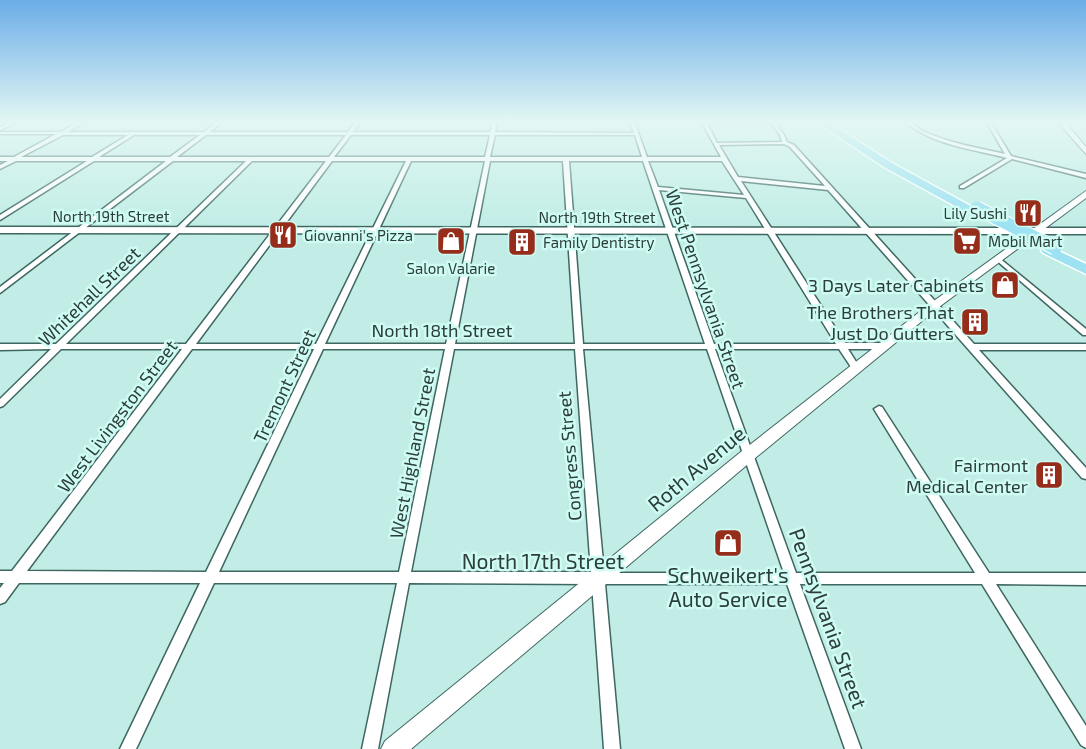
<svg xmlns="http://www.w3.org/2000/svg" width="1086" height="749" font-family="'Exo 2',sans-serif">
  <rect width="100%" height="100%" fill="#c1ede6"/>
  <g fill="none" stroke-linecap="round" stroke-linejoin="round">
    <g stroke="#3f6761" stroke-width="3">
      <g id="minor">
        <path d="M80 121H86L68 132H204L218 121H223L210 132H348L356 121H361L353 132H490L493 121H497L495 132 634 133 630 121H634L647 157H721L701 121H774L784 135 787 142 794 145 974 344H1086V350H979L1086 468V479L1082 478 828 190 741 181 845 343H885L889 346 885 349H848L860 368 856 371 853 370 839 349H715L796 573H975L874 409 879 406 882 407 989 573H1086V585L996 584 1086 726V748L1081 745 982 584H800L861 749H845L787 584H605L620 749H604L592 584 409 583 378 749H362L397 583H214L136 749H120L200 583H19L5 602 0 604V588L4 583H0V571H12L182 349H61L3 406 0 407V399L51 349 0 350V344H56L246 161H173L0 293V287L166 161H94L0 220V215L87 161H16L0 169V165L8 161H0V157H14L56 134H0V132H61ZM707 123H771L780 135 782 142 717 143ZM63 135H128L92 157H21ZM134 135H200L170 157H99ZM206 135H346L329 157H177ZM351 135H490L485 157H334ZM495 135H635L642 157H490ZM784 144 790 147 825 186 738 177 719 145ZM252 161H326L186 344H66ZM332 161H406L316 344H196ZM411 161H485L446 344H325ZM490 161H563L575 344H455ZM569 161H643L705 344H583ZM648 161H722L744 195 658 187ZM659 190 746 198 836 344H714ZM192 349H314L206 572 27 571ZM323 349H445L399 572H219ZM454 349H575L591 572H411ZM583 349H707L784 573H604Z"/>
        <path d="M904 121C913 121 917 129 925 132 950 143 978 148 1005 154L986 121H990L1011 156 1086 174V178L1012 159 964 188H960V186L1007 158C972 149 932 145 904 121Z"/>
        <polygon points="12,122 16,123 0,130 0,127"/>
        <polygon points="998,257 1086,329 1086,335 1083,335 996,260 995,259"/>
      </g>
    </g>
    <g stroke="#3f6761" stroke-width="3">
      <polygon id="tertiary" points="0,227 1086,228 1086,234 0,233"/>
    </g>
    <g stroke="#3f6761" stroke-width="2">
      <g id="secondary">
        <polygon points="1057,121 1064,121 1086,147 1086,154"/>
        <polygon points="1086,191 1086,198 939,307 754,459 411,749 381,749 385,741 742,451 931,303"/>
      </g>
    </g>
    <g stroke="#fff" stroke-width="3">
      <g id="motorway">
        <polygon points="815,121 826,121 892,163 976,209 974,212 966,212 884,167"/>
        <polygon points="1048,246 1086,264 1086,274 1043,253 1041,250"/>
      </g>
    </g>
    <use href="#minor" fill="#fff" fill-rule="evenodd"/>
    <use href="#tertiary" fill="#fff" fill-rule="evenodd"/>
    <use href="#secondary" fill="#fff" fill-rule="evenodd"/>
    <use href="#motorway" fill="#9de2f2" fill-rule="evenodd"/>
    <g stroke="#fff" stroke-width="15" stroke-linecap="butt">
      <polyline id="motorway-bridge" points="977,208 1055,248"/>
    </g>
    <use href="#motorway-bridge" stroke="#9de2f2" stroke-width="13"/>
  </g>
  <linearGradient id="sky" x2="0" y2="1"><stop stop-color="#6bade7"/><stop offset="0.54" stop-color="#e3f7f4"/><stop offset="1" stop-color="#e3f7f4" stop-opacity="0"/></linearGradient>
  <rect width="1086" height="226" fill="url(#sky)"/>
  <defs>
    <g id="restaurant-square" transform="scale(1.5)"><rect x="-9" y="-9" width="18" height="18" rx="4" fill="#962d1a" stroke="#cefbf3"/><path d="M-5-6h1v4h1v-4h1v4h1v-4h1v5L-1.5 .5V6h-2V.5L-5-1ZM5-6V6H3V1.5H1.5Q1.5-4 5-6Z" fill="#fff"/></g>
    <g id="shop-square" transform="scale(1.5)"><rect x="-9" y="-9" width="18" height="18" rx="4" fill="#962d1a" stroke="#cefbf3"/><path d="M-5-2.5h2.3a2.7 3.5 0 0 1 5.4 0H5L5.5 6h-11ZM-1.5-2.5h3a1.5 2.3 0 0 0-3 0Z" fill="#fff"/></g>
    <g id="supermarket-square" transform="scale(1.5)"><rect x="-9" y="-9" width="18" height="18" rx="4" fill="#962d1a" stroke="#cefbf3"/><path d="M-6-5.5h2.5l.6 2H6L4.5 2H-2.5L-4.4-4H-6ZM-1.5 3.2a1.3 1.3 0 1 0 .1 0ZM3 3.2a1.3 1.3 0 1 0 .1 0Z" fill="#fff"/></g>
    <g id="building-square" transform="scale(1.5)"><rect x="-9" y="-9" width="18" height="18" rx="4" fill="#962d1a" stroke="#cefbf3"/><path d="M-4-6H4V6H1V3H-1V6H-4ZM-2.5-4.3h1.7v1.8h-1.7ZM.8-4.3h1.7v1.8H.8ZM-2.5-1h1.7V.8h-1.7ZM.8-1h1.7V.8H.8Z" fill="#fff"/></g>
  </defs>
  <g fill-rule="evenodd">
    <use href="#restaurant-square" x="1028" y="213"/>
    <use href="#restaurant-square" x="283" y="235"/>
    <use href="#shop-square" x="451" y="241"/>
    <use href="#supermarket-square" x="967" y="241"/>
    <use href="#building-square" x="522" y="242"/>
    <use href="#shop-square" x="1005" y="285"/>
    <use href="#building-square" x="975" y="322"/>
    <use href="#building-square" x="1049" y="475"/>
    <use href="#shop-square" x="728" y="543"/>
  </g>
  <g text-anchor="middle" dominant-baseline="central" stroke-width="5" stroke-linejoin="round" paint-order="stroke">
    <g font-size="15" fill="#2c3d3a" stroke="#cefbf3" text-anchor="start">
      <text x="1007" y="213" text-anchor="end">Lily Sushi</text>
      <text x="304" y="235">Giovanni's Pizza</text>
      <text x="988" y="241">Mobil Mart</text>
      <text x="543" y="242">Family Dentistry</text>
      <text x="451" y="268" text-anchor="middle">Salon Valarie</text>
    </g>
    <g font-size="15" fill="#2c3d3a" stroke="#cefbf3">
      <text x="111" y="216">North 19th Street</text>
      <text x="597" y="217">North 19th Street</text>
    </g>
    <g font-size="18" fill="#2c3d3a" stroke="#cefbf3" text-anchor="end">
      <text x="984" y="285">3 Days Later Cabinets</text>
      <text x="954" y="312">The Brothers That<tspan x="954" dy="21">Just Do Gutters</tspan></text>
      <text x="1028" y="465">Fairmont<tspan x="1028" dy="21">Medical Center</tspan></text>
    </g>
    <g font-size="18" fill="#2c3d3a" stroke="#cefbf3">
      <text transform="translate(706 289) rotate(71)">West Pennsylvania Street</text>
      <text transform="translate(89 296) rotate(-44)">Whitehall Street</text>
      <text x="442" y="330">North 18th Street</text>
      <text transform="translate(284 386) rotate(-65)">Tremont Street</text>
      <text transform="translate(117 416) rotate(-53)">West Livingston Street</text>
      <text transform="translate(412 453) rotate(-79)">West Highland Street</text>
      <text transform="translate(569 456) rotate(-95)">Congress Street</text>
    </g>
    <g font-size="21" fill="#2c3d3a" stroke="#cefbf3">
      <text transform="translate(696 468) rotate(-40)">Roth Avenue</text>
      <text x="543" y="560">North 17th Street</text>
      <text transform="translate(829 618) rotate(70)">Pennsylvania Street</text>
    </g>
    <g font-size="21" fill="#2c3d3a" stroke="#cefbf3">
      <text x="728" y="574">Schweikert's<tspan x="728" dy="24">Auto Service</tspan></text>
    </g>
  </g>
</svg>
